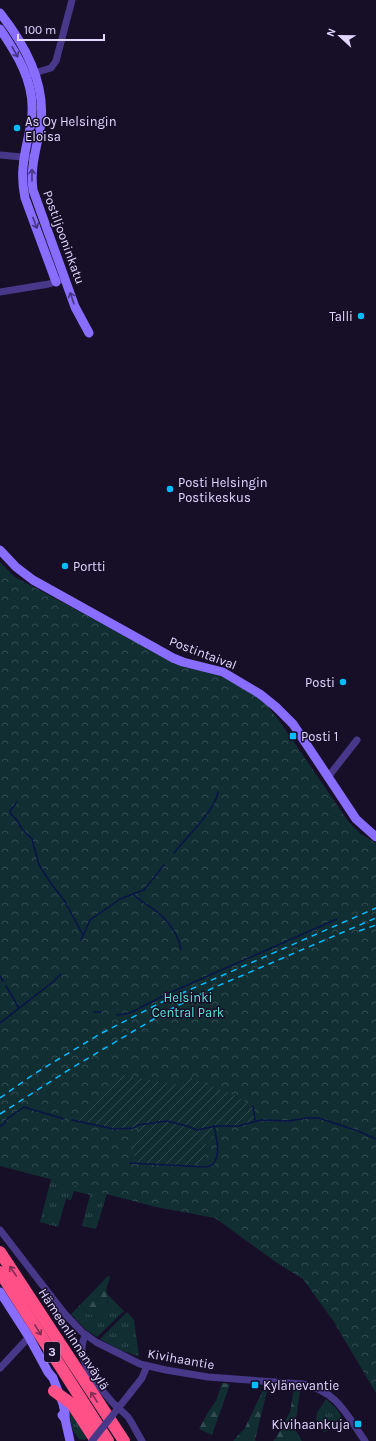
<svg xmlns="http://www.w3.org/2000/svg" width="376" height="1441" font-family="Karla,sans-serif">
  <defs>
    <pattern id="grass-tufts" width="24" height="20" patternUnits="userSpaceOnUse"><rect width="24" height="20" fill="#112e33"/><path d="M3 7l-1-3M5 7V3M7 7l1-3M15 17l-1-3M17 17v-4M19 17l1-3" fill="none" stroke="#334c52"/></pattern>
    <pattern id="forest-firs" width="22" height="20" patternUnits="userSpaceOnUse"><rect width="22" height="20" fill="#112e33"/><path d="M5 1l3.5 6h-7zM16 11l3.5 6h-7z" fill="#334c52"/></pattern>
    <pattern id="park-crowns" width="20" height="18" patternUnits="userSpaceOnUse"><rect width="20" height="18" fill="#112e33"/><path d="M2 6a3 3 0 1 1 6 0M12 15a3 3 0 1 1 6 0" fill="none" stroke="#334c52"/></pattern>
    <pattern id="garden-furrows" width="10" height="10" patternUnits="userSpaceOnUse"><rect width="10" height="10" fill="#112e33"/><path d="M-1 1l2-2M0 10L10 0M9 11l2-2" fill="none" stroke="#334c52"/></pattern>
  </defs>
  <rect width="100%" height="100%" fill="#170f28"/>
  <g fill="url(#grass-tufts)">
    <polygon points="51,1179 107,1194 96,1229 82,1226 90,1195 74,1191 71,1200 66,1199 58,1227 40,1222"/>
    <polygon points="108,1295 124,1311 97,1337 86,1330 71,1314 80,1305 90,1315 108,1303"/>
    <polygon points="127,1312 134,1320 139,1356 122,1351 100,1339"/>
    <polygon points="326,1399 336,1408 341,1416 336,1427 324,1432 316,1424 317,1413"/>
    <polygon points="70,1412 86,1437 86,1439 85,1440 79,1439 73,1431 68,1413"/>
  </g>
  <g fill="url(#forest-firs)">
    <polygon points="108,1276 110,1277 106,1290 108,1295 107,1308 102,1313 90,1315 80,1305"/>
    <polygon points="222,1383 230,1384 212,1435 199,1429 210,1409 216,1401"/>
    <polygon points="294,1389 300,1389 295,1429 302,1441 273,1441 276,1438 290,1412"/>
    <polygon points="263,1390 267,1391 255,1440 256,1441 233,1441 245,1428"/>
  </g>
  <polygon fill="url(#park-crowns)" points="0,562 15,577 150,649 231,680 262,699 278,719 348,821 361,834 376,843 376,1393 334,1322 303,1279 277,1263 215,1218 156,1207 0,1166"/>
  <polygon fill="url(#garden-furrows)" points="123,1075 178,1085 187,1076 236,1096 253,1106 254,1124 243,1127 218,1124 213,1138 206,1141 205,1162 192,1166 135,1163 134,1149 139,1127 116,1129 75,1120 111,1083"/>
  <g fill="none" stroke-linecap="round" stroke-linejoin="round">
    <g stroke="#081548" stroke-width="1.5">
      <polyline points="17,802 10,811 11,814 16,819 22,829 32,839 39,865 52,885 64,900 83,935"/>
      <path d="M174 853C186 837 215 811 218 792"/>
      <path d="M134 895C141 902 150 906 157 912 169 922 178 934 181 949"/>
      <polyline points="81,940 90,920 120,899 144,890 164,865"/>
      <polyline points="0,976 3,981"/>
      <polyline points="6,986 19,1008"/>
      <polyline points="94,1012 101,1012"/>
      <polyline points="117,1015 130,1013 167,994 337,919"/>
      <polyline points="0,1023 54,981 61,974"/>
      <polyline points="253,1106 255,1120"/>
      <polyline points="72,1120 114,1129 134,1128 138,1125 167,1121 187,1126 197,1130 216,1126 238,1126 261,1120 288,1121 308,1118 319,1118 358,1131 376,1139"/>
      <polyline points="0,1126 4,1124 8,1118 24,1107 64,1119"/>
      <path d="M130 1163 206 1167C209 1166 213 1166 214 1163 221 1153 216 1137 214 1126"/>
    </g>
    <g stroke="#483889" stroke-width="7">
      <polyline points="31,74 51,68 56,61 72,0"/>
      <polyline points="0,155 33,158"/>
      <polyline points="0,292 49,284 61,280"/>
      <polyline points="328,777 357,740"/>
      <path d="M0 1230 64 1313 82 1332 96 1342 140 1364 166 1370 208 1377 303 1384C338 1392 346 1414 365 1441"/>
      <path d="M86 1335C72 1356 98 1386 112 1402 117 1407 123 1412 128 1417 133 1424 137 1433 142 1441"/>
      <polyline points="0,1368 29,1337"/>
      <polyline points="131,1392 142,1378 147,1366"/>
    </g>
    <g stroke="#896dff" stroke-width="9">
      <path d="M0 13C26 46 48 86 40 129 36 150 30 168 33 190L75 307 89 333"/>
      <path d="M0 29C17 54 34 81 32 113 31 132 24 149 23 168 22 178 23 188 25 198L56 282"/>
      <polyline points="0,550 16,567 33,580 157,649 173,658 183,662 223,672 260,694 276,707 293,724 356,819 376,837"/>
      <polyline points="0,1292 29,1337 48,1372 53,1378 63,1404 65,1413 65,1419"/>
      <polyline points="62,1415 65,1419 70,1441"/>
    </g>
    <g stroke="#ff5187" stroke-width="12">
      <polyline points="0,1252 124,1441"/>
      <polyline points="0,1272 108,1441"/>
      <polyline points="54,1391 72,1404 96,1441"/>
    </g>
    <g stroke="#02bcff" stroke-width="1.5" stroke-dasharray="6 5" stroke-linecap="butt">
      <polyline points="359,931 376,925"/>
      <polyline points="0,1098 34,1074 100,1034 164,1001 376,908"/>
      <polyline points="0,1114 70,1069 169,1010 213,988 376,918"/>
    </g>
    <polyline stroke="#483889" stroke-width="7" points="92,1441 131,1392"/>
  </g>
  <defs><path id="oneway-shaft" d="M-6 0H5M1.5-3L5.5 0L1.5 3" fill="none" stroke-width="1.6" stroke-linecap="round" stroke-linejoin="round"/></defs>
  <g stroke="#45357e">
    <use href="#oneway-shaft" transform="translate(15 52) rotate(61)"/>
    <use href="#oneway-shaft" transform="translate(32 175) rotate(-90)"/>
    <use href="#oneway-shaft" transform="translate(35 223) rotate(69)"/>
    <use href="#oneway-shaft" transform="translate(72 298) rotate(-109)"/>
  </g>
  <g stroke="#7f2d53">
    <use href="#oneway-shaft" transform="translate(13 1271) rotate(-124)"/>
    <use href="#oneway-shaft" transform="translate(38 1330) rotate(58)"/>
    <use href="#oneway-shaft" transform="translate(94 1397) rotate(-123)"/>
  </g>
  <g fill="#02bcff" stroke="#170f28" stroke-width="1.5">
    <circle cx="17" cy="128" r="4"/>
    <circle cx="361" cy="316" r="4"/>
    <circle cx="170" cy="489" r="4"/>
    <circle cx="65" cy="566" r="4"/>
    <circle cx="343" cy="682" r="4"/>
    <rect x="289" y="732" width="8" height="8" rx="2"/>
    <rect x="251" y="1381" width="8" height="8" rx="2"/>
    <rect x="354" y="1420" width="8" height="8" rx="2"/>
  </g>
  <g text-anchor="middle" dominant-baseline="central" stroke-width="3" stroke-linejoin="round" paint-order="stroke">
    <rect fill="#170f28" stroke="#a59abe" stroke-width="1" x="44" y="1342" width="16" height="20" rx="3"/>
    <g font-size="12" font-weight="bold" fill="#e2d6ff">
      <text x="52" y="1352">3</text>
    </g>
    <g font-size="13" fill="#e2d6ff" stroke="#170f28" text-anchor="start">
      <text x="25" y="121">As Oy Helsingin<tspan x="25" dy="15">Eloisa</tspan></text>
      <text x="353" y="316" text-anchor="end">Talli</text>
      <text x="178" y="482">Posti Helsingin<tspan x="178" dy="15">Postikeskus</tspan></text>
      <text x="73" y="566">Portti</text>
      <text x="335" y="682" text-anchor="end">Posti</text>
      <text x="301" y="736">Posti 1</text>
      <text x="263" y="1385">Kylänevantie</text>
      <text x="350" y="1424" text-anchor="end">Kivihaankuja</text>
    </g>
    <g font-size="13" fill="#e2d6ff" stroke="#170f28">
      <text transform="translate(64 237) rotate(70)">Postiljooninkatu</text>
      <text transform="translate(203 653) rotate(21)">Postintaival</text>
      <text transform="translate(74 1339) rotate(57)">Hämeenlinnanväylä</text>
      <text transform="translate(181 1359) rotate(10)">Kivihaantie</text>
    </g>
    <g font-size="13" fill="#5ce5da" stroke="#170f28">
      <text x="188" y="997">Helsinki<tspan x="188" dy="15">Central Park</tspan></text>
    </g>
  </g>
  <g transform="translate(340 36) rotate(292)" stroke="#170f28" stroke-width="3" paint-order="stroke">
  <path d="M0-3L7 15L0 10L-7 15Z" fill="#e2d6ff"/>
  <text y="-6" font-size="11" font-weight="bold" text-anchor="middle" fill="#e2d6ff">N</text>
  </g>
  <path d="M18 34v6h86v-6" fill="none" stroke="#e2d6ff" stroke-width="2"/>
  <text x="24" y="34" font-size="12" fill="#e2d6ff" stroke="#170f28" stroke-width="3" paint-order="stroke">100 m</text>
</svg>
